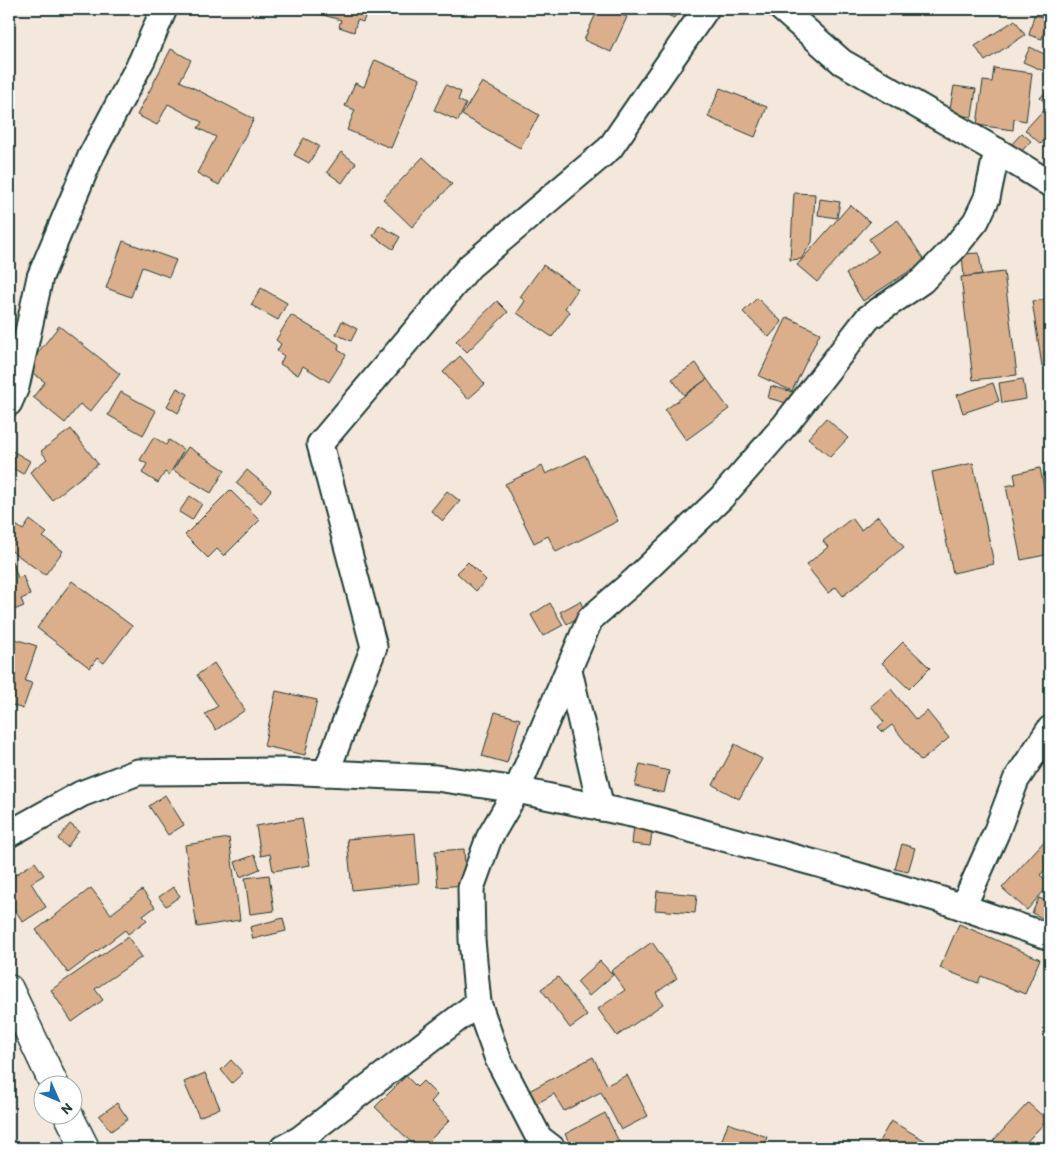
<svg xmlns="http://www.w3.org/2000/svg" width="1059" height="1157" font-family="Itim,sans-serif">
  <rect width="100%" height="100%" fill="#f4e7dc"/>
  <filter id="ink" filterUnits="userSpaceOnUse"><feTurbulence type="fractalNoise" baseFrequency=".02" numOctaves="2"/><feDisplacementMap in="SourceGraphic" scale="10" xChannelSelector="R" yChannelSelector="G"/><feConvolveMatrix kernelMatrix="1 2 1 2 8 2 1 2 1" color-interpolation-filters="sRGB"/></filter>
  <g filter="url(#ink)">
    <g fill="#dbaf8c" stroke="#1f3d34">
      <polygon points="317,9 368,9 363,22 357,20 354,32 339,27 341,20 316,13"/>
      <polygon points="598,9 608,9 627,17 611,52 584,40"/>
      <polygon points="655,9 679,9 674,18"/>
      <polygon points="1034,15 1047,18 1042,39 1029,35"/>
      <polygon points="1015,20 1025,35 985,61 975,46"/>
      <polygon points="1030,47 1050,57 1044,71 1023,62"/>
      <polygon points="171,49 191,60 180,81 254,119 219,185 197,173 216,137 198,128 202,122 168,104 157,125 137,115"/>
      <polygon points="375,60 420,79 391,148 347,130 355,110 345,106 355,83 364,87"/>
      <polygon points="994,68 1032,73 1026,121 1014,119 1013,130 977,125 983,81 992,82"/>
      <polygon points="482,82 539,115 520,148 462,115"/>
      <polygon points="446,85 461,92 458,100 466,104 458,121 434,110"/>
      <polygon points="954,86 976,89 972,117 949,114"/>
      <polygon points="1050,87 1050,134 1041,144 1025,130 1048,105 1040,98"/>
      <polygon points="720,88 767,107 755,137 708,117"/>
      <polygon points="1022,133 1031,141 1018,155 1009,147"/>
      <polygon points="304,138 319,146 309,163 294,155"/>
      <polygon points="341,152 356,163 342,183 327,172"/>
      <polygon points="423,157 452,184 412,227 383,199"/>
      <polygon points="794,193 815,194 812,242 801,259 790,260"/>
      <polygon points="820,199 840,202 837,218 818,215"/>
      <polygon points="850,205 870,222 817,282 797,265"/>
      <polygon points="898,220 925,261 863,301 846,274 878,252 869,239"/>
      <polygon points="379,225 400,237 393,249 373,236"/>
      <polygon points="123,241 176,260 169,277 142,267 131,297 106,288"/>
      <polygon points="979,253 982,274 964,277 962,254"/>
      <polygon points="543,265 578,289 565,308 570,312 552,337 517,313 525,301 520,297"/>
      <polygon points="1004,272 1017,375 973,380 961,277"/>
      <polygon points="261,288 287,303 278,320 251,305"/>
      <polygon points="757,298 782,322 769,337 743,312"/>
      <polygon points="1050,299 1050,365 1042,366 1032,301"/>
      <polygon points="497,301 508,312 467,352 456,341"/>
      <polygon points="291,315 339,344 338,350 346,355 329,382 303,366 298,375 280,364 284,356 277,351 281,344 276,340"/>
      <polygon points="787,317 820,333 792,391 759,376"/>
      <polygon points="342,321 357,329 351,341 336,334"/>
      <polygon points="59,326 120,374 90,412 80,404 65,423 33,397 45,382 26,368"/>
      <polygon points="460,356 485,384 468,399 443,372"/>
      <polygon points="696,363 707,379 684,395 672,379"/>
      <polygon points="707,379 729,409 686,440 665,410"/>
      <polygon points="1023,379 1026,399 1002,403 999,383"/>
      <polygon points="993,383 999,401 963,413 957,395"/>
      <polygon points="771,386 793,392 790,404 768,398"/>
      <polygon points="177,388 188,394 178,413 167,406"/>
      <polygon points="121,392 156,411 143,435 108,415"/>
      <polygon points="826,418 848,438 830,457 808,438"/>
      <polygon points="71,429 98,464 52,500 30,472 47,459 41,451"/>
      <polygon points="154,437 166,445 169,440 184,450 169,475 165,472 158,483 142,473 147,464 140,460"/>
      <polygon points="188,447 225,470 211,493 173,470"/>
      <polygon points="9,449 30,461 23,474 9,466"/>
      <polygon points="585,455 618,521 556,552 548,536 534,543 505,484 542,466 546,474"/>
      <polygon points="973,463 994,564 953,573 932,472"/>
      <polygon points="1040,468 1050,517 1050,554 1021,560 1006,486 1016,484 1014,474"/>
      <polygon points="247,470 271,490 261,503 236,483"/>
      <polygon points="230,490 260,520 224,556 217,549 208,558 185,535"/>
      <polygon points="447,491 460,501 443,521 431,511"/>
      <polygon points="190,496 202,504 192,520 179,512"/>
      <polygon points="878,516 904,547 843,596 836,587 828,593 806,565 828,547 823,541 852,518 861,530"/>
      <polygon points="9,520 23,530 30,520 47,533 43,537 63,551 45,575 9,549"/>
      <polygon points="12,561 18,578 23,576 30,595 21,599 24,606 9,612 9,562"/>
      <polygon points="468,562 486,580 476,591 457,573"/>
      <polygon points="72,581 132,626 104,663 97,658 90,668 37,628"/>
      <polygon points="580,601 586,613 567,624 560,612"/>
      <polygon points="550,603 563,625 543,636 531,615"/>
      <polygon points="9,637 37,646 25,681 32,683 23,709 9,704"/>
      <polygon points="903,642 930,668 909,689 882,663"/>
      <polygon points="214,663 245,710 216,730 205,714 218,706 197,675"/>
      <polygon points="891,689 916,720 927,711 949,738 921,761 892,725 883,732 878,727 884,722 871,706"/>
      <polygon points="276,691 317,700 305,755 264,746"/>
      <polygon points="495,712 520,719 507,763 482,756"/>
      <polygon points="735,744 762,759 739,799 713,785"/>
      <polygon points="640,764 669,771 664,793 635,786"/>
      <polygon points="165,795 184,825 168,835 149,806"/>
      <polygon points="302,818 310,865 273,871 270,854 261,856 256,826"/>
      <polygon points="70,824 79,831 67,847 58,839"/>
      <polygon points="634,825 653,827 650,846 632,844"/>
      <polygon points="415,833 419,883 352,890 347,839"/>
      <polygon points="229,838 240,920 197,927 185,845"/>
      <polygon points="1047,838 1050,841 1050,864 1040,875 1050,884 1027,910 1002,888"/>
      <polygon points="902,844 915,848 908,872 895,869"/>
      <polygon points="464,849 466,885 438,887 435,851"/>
      <polygon points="255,855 260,869 240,877 235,862"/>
      <polygon points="35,862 44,875 31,883 46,907 23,922 9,901 9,879"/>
      <polygon points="269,875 274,911 250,914 245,878"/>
      <polygon points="173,887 180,896 166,906 159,897"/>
      <polygon points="91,888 111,914 142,890 155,907 143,916 147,920 128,934 125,930 68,973 36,930"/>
      <polygon points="657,891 697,895 695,913 655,910"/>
      <polygon points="1039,898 1050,903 1050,922 1032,913"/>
      <polygon points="283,918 286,931 253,939 250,927"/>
      <polygon points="959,924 1040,959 1025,994 981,976 978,983 940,968"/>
      <polygon points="128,937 142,957 95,989 103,1000 72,1022 51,990"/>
      <polygon points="652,942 677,978 656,993 663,1004 617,1036 598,1009 625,990 611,971"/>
      <polygon points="600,961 613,975 589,996 577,982"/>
      <polygon points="558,977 587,1016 570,1028 541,989"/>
      <polygon points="593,1057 607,1085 627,1075 648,1116 621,1130 601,1092 564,1111 554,1094 534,1105 527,1092"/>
      <polygon points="231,1060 243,1073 232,1083 221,1070"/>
      <polygon points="205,1073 220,1108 199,1117 184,1082"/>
      <polygon points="406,1076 417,1087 423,1081 437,1095 431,1102 450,1120 422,1148 417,1148 375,1107"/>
      <polygon points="117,1103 128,1119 111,1131 99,1116"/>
      <polygon points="1028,1103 1047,1120 1021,1148 1001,1148 993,1141"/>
      <polygon points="605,1113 619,1142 605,1148 572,1148 565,1134"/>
      <polygon points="891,1121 938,1148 875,1148"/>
      <polygon points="728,1123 767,1137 763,1148 719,1148"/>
    </g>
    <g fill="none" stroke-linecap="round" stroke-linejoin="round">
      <g stroke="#1f3d34" stroke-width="29">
        <g id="minor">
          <polyline points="782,9 842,62 997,151 1050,184"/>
          <polyline points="9,403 16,387 40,277 91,156 142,60 164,9"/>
          <polyline points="569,670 601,808"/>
          <polyline points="326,773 374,647 320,444 470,266 610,148 706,9"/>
          <polyline points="9,834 81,794 138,772 281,771 436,778 517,790 646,817 822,865 942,900 1050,937"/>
          <polyline points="963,907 996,833 1016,780 1050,729"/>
          <polyline points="283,1148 300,1139 478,1003"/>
          <polyline points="552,1148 539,1138 498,1059 478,1003 472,940 471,888 489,838 517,790 590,619 634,581 721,498 785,425 868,318 922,281 955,247 976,221 987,198 997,151"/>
        </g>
      </g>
      <g stroke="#1f3d34" stroke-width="31">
        <g id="major">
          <polyline points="9,989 54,1084"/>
          <polyline points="68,1114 85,1148"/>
        </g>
      </g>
      <use href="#minor" stroke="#fff" stroke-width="25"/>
      <use href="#major" stroke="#fff" stroke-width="28"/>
    </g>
  </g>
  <rect width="1059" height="1157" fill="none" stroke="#fff" stroke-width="30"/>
  <rect x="15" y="15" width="1029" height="1127" fill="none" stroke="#1f3d34" stroke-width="2" filter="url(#ink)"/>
  <g transform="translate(58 1100) rotate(135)"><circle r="24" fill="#ffffff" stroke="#a5b1ae"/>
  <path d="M0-4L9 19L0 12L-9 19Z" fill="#1f6fb2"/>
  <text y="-8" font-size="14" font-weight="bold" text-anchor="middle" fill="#1f3d34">N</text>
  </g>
</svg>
